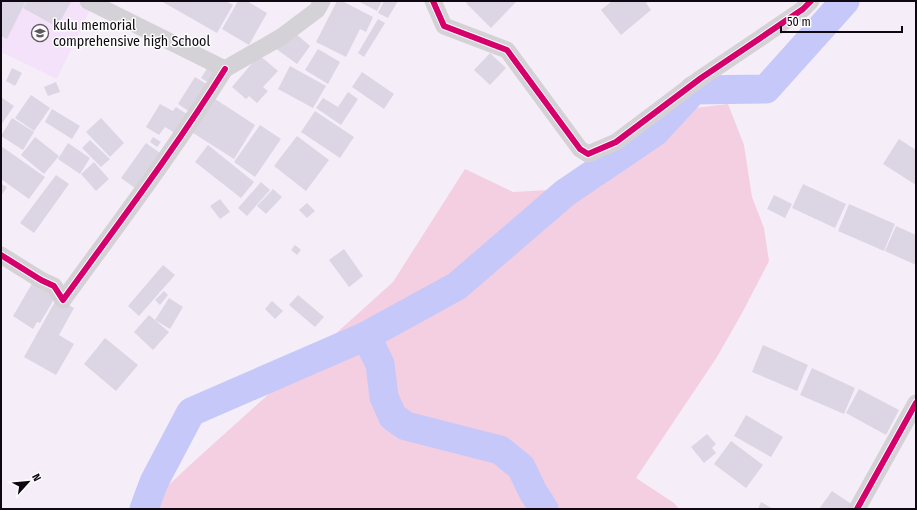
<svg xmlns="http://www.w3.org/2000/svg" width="917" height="510" font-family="'Fira Sans Condensed',sans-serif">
  <rect width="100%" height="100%" fill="#f5eef8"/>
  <polygon fill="#f4e2fb" points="1,1 85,1 92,5 57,79 1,52"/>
  <polygon fill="#f3cfe1" points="728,104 744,145 752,197 764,228 769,261 742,313 717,357 636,478 674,503 679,509 143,509 190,465 393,282 465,169 513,192 600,187 694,108"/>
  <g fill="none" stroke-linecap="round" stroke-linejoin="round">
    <g stroke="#c6c8f9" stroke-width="29">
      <polyline points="366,336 380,364 384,397 393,417 406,426 500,450 521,467 533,492 544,509"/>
      <polyline points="144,509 154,482 191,412 366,336 457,286 565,193 655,132 694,90 766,89 845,1"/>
    </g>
  </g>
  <g fill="#dcd6e4">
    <polygon points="1,1 26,1 7,39 1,36"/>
    <polygon points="27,1 69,1 71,2 57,27 23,8"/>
    <polygon points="161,1 226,1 233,5 217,33"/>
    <polygon points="238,1 247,1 267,13 249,45 222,29"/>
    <polygon points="337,1 342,1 373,17 366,32 360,29 346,57 316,42"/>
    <polygon points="358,1 382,1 377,11"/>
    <polygon points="384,1 398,1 388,18 378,13"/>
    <polygon points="469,1 517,1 491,28 466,3"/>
    <polygon points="612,1 649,1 646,3 651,10 621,35 601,10"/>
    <polygon points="378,19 385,23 364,57 358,53"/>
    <polygon points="295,33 310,46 297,64 275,48"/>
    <polygon points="318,49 340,62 328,84 305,70"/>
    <polygon points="490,53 506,68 490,85 474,70"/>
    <polygon points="259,55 278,71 263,87 268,91 257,103 249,96 246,99 232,87"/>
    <polygon points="290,66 326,86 313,108 278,89"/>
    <polygon points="208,67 218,73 211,84 201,78"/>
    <polygon points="12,68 22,73 15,86 6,81"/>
    <polygon points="362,72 394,94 384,109 352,87"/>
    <polygon points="195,77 210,86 193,114 178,104"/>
    <polygon points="56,82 60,92 48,96 44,87"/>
    <polygon points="348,92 358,99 341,125 316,108 323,98 338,107"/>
    <polygon points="31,95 50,108 34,131 15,118"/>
    <polygon points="1,97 14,106 1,125"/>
    <polygon points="212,97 255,125 234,159 190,131"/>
    <polygon points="160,104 173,111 176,107 190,116 178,135 165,127 159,135 146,127"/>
    <polygon points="52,109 80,126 72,139 45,122"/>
    <polygon points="315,111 354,137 340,158 301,132"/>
    <polygon points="12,118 34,132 23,150 1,136"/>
    <polygon points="101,118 124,143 110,157 86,132"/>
    <polygon points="260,125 281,139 255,177 234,162"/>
    <polygon points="297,136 329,160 306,191 274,166"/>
    <polygon points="35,137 59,156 44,174 21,155"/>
    <polygon points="153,137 161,142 157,147 150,142"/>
    <polygon points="899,139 916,150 916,185 883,164"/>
    <polygon points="90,140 110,159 101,167 82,148"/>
    <polygon points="68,143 90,158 80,174 58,159"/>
    <polygon points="146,143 160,153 135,188 121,178"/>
    <polygon points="208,145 254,182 241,198 195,162"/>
    <polygon points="1,146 45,177 29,199 1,179"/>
    <polygon points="94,162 109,179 96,191 81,174"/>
    <polygon points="56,175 69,184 34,233 20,223"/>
    <polygon points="261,182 270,190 247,216 238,208"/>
    <polygon points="1,184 7,187 1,196"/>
    <polygon points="803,184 846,204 835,228 792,208"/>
    <polygon points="273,189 282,197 266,214 257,206"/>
    <polygon points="774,195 792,204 785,218 767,209"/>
    <polygon points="220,199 230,212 220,219 210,206"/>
    <polygon points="307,203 315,211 307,218 299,210"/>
    <polygon points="849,204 895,224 884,251 838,231"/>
    <polygon points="896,226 916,235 916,265 885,251"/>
    <polygon points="295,245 301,250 297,255 291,250"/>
    <polygon points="344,249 363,276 349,287 329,260"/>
    <polygon points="163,265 175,275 139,316 128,306"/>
    <polygon points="33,282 56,296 40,323 37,322 33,329 13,316"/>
    <polygon points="164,291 168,295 160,305 155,300"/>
    <polygon points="298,295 324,317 315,327 289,305"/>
    <polygon points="57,298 74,308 59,335 74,344 56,375 24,357"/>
    <polygon points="169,298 183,307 170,329 155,320"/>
    <polygon points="272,301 283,311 275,319 265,309"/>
    <polygon points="149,315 169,332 153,350 134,332"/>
    <polygon points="105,338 138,365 116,391 84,364"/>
    <polygon points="763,345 808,365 797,391 752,372"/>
    <polygon points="812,368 855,388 844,414 800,395"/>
    <polygon points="859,389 899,410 886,435 846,413"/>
    <polygon points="746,415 783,437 771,457 734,436"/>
    <polygon points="707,434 716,444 712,448 716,453 704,463 691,447"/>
    <polygon points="731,441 763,465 746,488 714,464"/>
    <polygon points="832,491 856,507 855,509 819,509"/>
    <polygon points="761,502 773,509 758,509"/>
  </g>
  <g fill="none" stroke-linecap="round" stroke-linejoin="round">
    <g stroke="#d4d2d6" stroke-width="17">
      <polyline points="88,1 225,69 281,37 317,10 322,1"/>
      <polyline points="433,1 444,26 507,50 580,149 588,154 616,142 701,78 759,39 803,9 811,1"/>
      <path d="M1 255 41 280 54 286 63 300C118 224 175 149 225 69"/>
      <polyline points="857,509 916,403"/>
    </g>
    <g stroke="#fcfdfc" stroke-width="8">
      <g id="cycleway">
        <polyline points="433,1 444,26 507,50 580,149 588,154 616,142 701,78 759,39 803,9 811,1"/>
        <path d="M1 255 41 280 54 286 63 300C118 224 175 149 225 69"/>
        <polyline points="857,509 916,403"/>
      </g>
    </g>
    <use href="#cycleway" stroke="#d6006c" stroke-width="6"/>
  </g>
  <defs>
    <g id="school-ring" transform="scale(0.9)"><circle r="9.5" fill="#fcfdfc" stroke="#605862" stroke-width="1.5"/><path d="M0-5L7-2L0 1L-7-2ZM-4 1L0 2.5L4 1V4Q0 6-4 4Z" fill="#605862"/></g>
  </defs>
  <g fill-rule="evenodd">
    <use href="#school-ring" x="40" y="33"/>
  </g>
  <g text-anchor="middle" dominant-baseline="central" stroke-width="3" stroke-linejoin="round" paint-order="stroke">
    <g font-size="14" fill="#0f0812" stroke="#fcfdfc" text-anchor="start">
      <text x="53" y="25">kulu memorial<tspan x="53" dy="16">comprehensive high School</tspan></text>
    </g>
  </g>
  <rect width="917" height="510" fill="none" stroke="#0f0812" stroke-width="4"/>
  <g transform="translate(28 482) rotate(63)" stroke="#fcfdfc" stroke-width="3" paint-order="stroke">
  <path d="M0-3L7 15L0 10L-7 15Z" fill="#0f0812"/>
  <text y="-6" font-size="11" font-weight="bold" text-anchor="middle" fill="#0f0812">N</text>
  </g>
  <path d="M781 26v6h121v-6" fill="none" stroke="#0f0812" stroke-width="2"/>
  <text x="787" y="26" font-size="12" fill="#0f0812" stroke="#fcfdfc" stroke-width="3" paint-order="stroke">50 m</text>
</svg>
